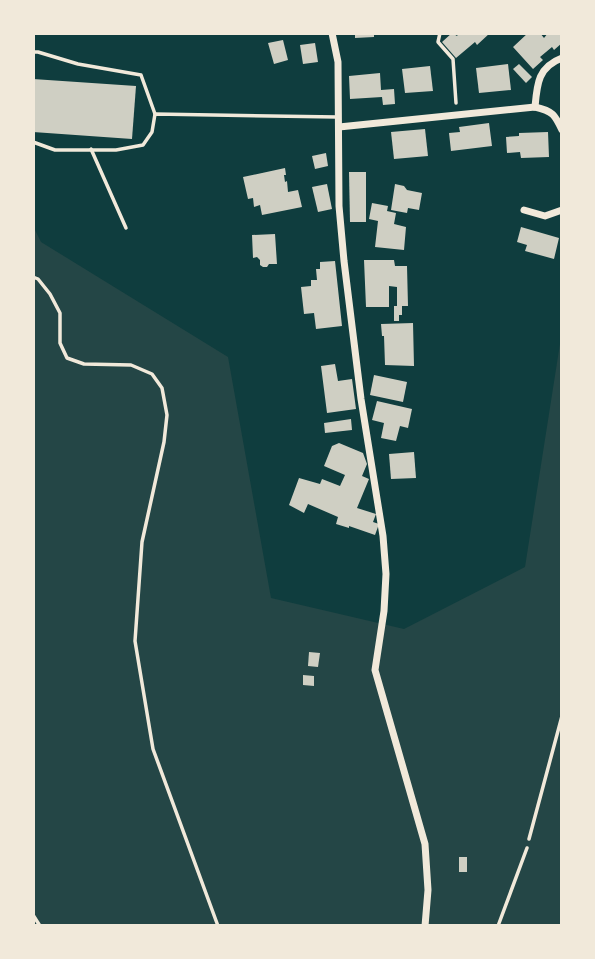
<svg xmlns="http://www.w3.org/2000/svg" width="595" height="959" font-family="'Sofia Sans Condensed',sans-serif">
  <rect width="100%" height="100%" fill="#0f3d3e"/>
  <polygon fill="#244646" points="33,226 41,242 228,357 271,598 404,629 525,567 562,331 562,926 33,926"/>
  <g fill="#cfcfc3">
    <polygon points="355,33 374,33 374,37 355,38"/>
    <polygon points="452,33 457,36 459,33 490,33 477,45 475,42 456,58 442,42"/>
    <polygon points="528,33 540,33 544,38 548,33 562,33 562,43 554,50 552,47 540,57 543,60 533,69 513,47"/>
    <polygon points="283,40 288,60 274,64 268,43"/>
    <polygon points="315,43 318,62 303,64 300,45"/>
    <polygon points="508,64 511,90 479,93 476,68"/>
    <polygon points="519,64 532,77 526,83 513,69"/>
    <polygon points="430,66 433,91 405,93 402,69"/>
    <polygon points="380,73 381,90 394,89 395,104 383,105 382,97 350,99 349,76"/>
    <polygon points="33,79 136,86 132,139 33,132"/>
    <polygon points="489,123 492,146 451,151 449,133 460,132 459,127"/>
    <polygon points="425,129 428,156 394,159 391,132"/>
    <polygon points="548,132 549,157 521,158 520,152 507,153 506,137 519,136 519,133"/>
    <polygon points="326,153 328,166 315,169 312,156"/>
    <polygon points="285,168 286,175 284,175 285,182 287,181 288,192 298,190 302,207 262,215 260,205 254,207 253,198 248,199 243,177"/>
    <polygon points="349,172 366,172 366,222 350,222"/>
    <polygon points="327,184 332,209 318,212 312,187"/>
    <polygon points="395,184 404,186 407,190 422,193 419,210 408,208 407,213 391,210"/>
    <polygon points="372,203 388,206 387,211 396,213 394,224 406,227 404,250 375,247 378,221 369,219"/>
    <polygon points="521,227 559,238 554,259 525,251 527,245 517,242"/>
    <polygon points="275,234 277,264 269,264 267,267 263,267 260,265 260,260 257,257 253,258 252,235"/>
    <polygon points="364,260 394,260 395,266 407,266 408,306 402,306 402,315 399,315 399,321 394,321 394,306 397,306 397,287 389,286 389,307 366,307"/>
    <polygon points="335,261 342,326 316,329 314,313 304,314 301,287 311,286 311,280 317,280 316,269 320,269 320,262"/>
    <polygon points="413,323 414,366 385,365 384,336 382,336 381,324"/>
    <polygon points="335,364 338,381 352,379 356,409 327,413 321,366"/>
    <polygon points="374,375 407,382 403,402 370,395"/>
    <polygon points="377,401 412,409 408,428 400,426 396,441 381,438 384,423 372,420"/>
    <polygon points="351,419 352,430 325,433 324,423"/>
    <polygon points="339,443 363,453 367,464 362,476 369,479 357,508 376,514 373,522 379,524 375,535 349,526 349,528 336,524 338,517 308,504 304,513 289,505 299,478 320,484 322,479 340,486 345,475 324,466 332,446"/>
    <polygon points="414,452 416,478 391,479 389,454"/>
    <polygon points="309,652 320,653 318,667 308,666"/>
    <polygon points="303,675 314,676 314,686 303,685"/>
    <rect x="459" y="857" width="8" height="15"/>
  </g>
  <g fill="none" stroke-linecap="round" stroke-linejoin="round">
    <g stroke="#f1e9da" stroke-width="3.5">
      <polyline points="440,33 438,42 453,59 456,103"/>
      <polyline points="33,277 38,279 50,294 60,313 60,343 67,358 84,364 131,365 152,374 162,388 167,415 164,442 142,542 135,641 153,749 218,926"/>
      <polyline points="529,839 562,716"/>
      <polyline points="33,915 40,926"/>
    </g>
    <g stroke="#f1e9da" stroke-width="3.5">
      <polyline points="33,52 38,52 78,64 141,75 155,114"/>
      <polyline points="33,142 55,150 116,150 143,145 152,132 155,114 337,117"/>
      <polyline points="91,149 126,228"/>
      <polyline points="498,926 527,848"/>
    </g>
    <g stroke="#f1e9da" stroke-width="7">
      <polyline points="332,33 338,62 339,206 344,261 361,399 383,536 386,574 384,611 375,670 425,844 428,890 425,926"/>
      <path d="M535 107C537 84 538 67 562 58"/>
      <path d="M339 127 535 107C553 111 555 115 562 130"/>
      <polyline points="524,210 545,216 562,210"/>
    </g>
  </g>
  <rect width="595" height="959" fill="none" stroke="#f1e9da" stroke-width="70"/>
</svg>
